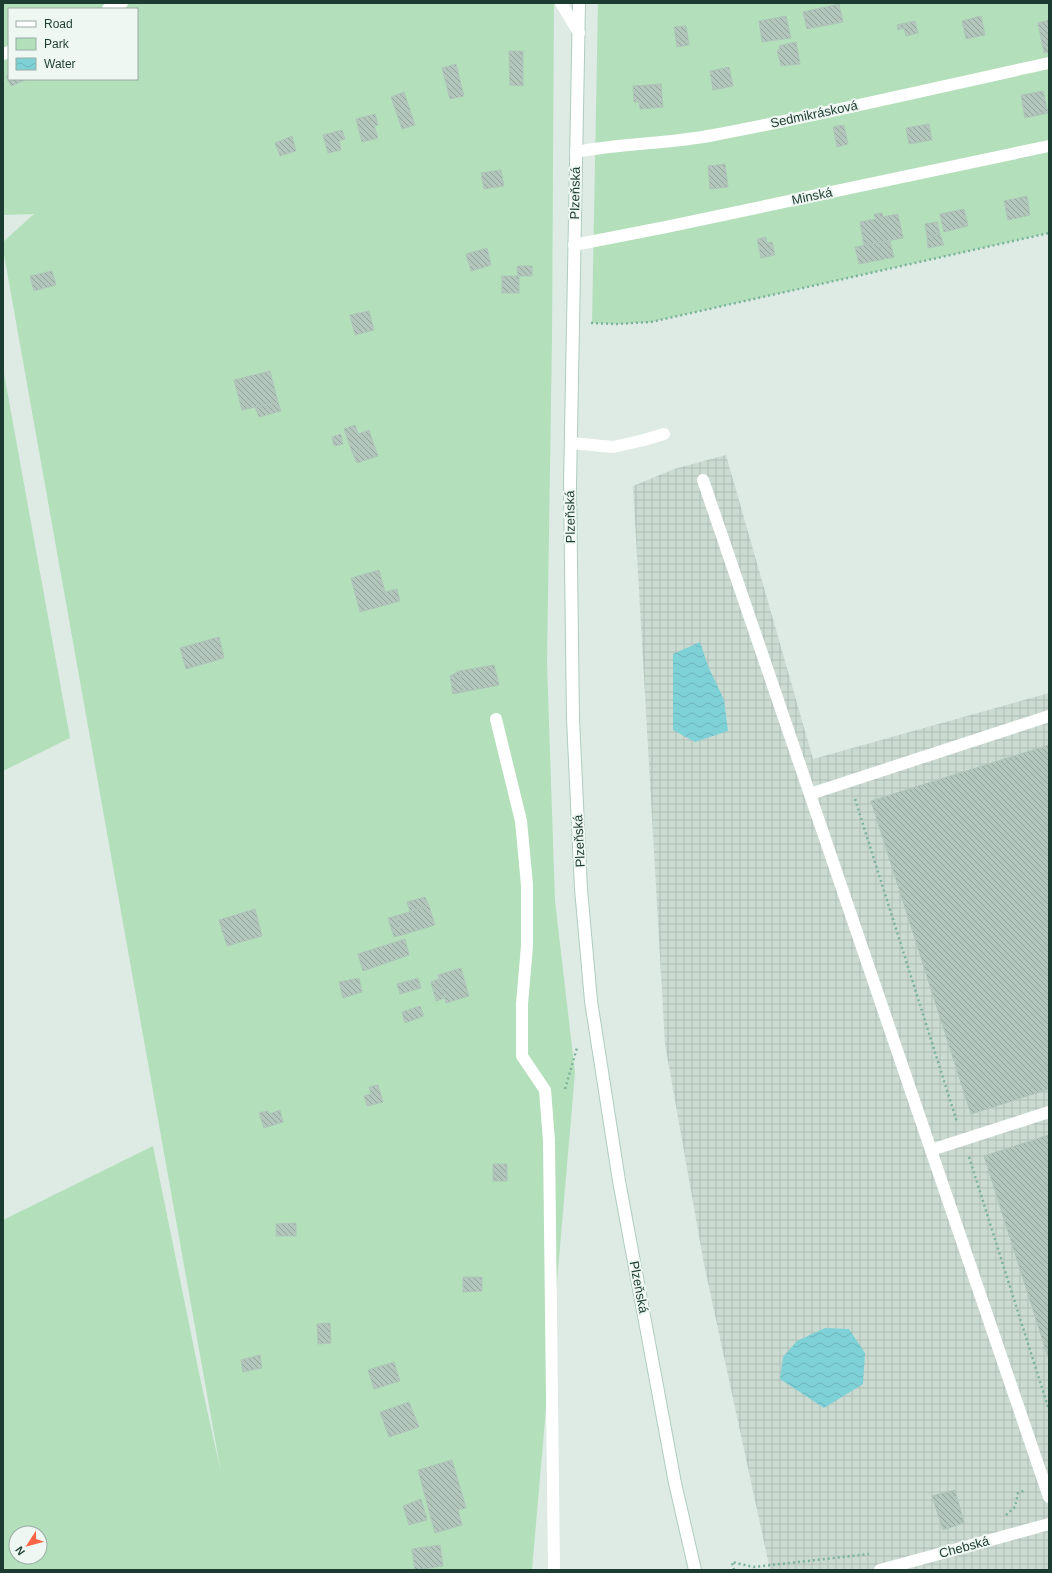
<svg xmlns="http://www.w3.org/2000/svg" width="1052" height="1573" font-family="Helvetica,sans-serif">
  <defs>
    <pattern id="industrial-grid" width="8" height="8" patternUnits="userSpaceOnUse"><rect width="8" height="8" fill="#cbdbd2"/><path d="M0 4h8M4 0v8" fill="none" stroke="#aebdb5"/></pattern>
    <pattern id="water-waves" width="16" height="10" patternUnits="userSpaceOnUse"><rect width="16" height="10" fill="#7ed1d7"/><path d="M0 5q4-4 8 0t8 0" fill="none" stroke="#6cb4b9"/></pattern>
    <pattern id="building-back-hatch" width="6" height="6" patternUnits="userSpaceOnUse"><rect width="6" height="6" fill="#b2c6bc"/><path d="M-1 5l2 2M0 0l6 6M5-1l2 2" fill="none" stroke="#90a299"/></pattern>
  </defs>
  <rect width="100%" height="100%" fill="#ddebe4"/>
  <polygon fill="url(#industrial-grid)" points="726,455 813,759 1049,693 1049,1570 770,1570 704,1264 665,1044 633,486 674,469"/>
  <g fill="#b3dfbb" fill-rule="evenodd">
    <path d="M3 3H554L552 337 547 663 555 901 575 1073 532 1570H3V1220L153 1146 199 1373 221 1473 3 249V242L34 214 3 215ZM9 9H137V79H9ZM16 1533H40V1557H16Z"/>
    <polygon points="598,3 1049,3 1049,233 651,322 616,324 592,323"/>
    <polygon points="3,368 70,738 3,771"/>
  </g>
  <g fill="url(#water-waves)">
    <polygon points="700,642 708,666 724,700 728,731 695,742 673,730 673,654"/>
    <polygon points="825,1328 849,1329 865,1353 863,1384 824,1408 780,1379 783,1357 797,1341"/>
  </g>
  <g fill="url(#building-back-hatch)" stroke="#afc5ba">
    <polygon points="839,4 843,22 807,29 803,12"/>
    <polygon points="786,16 791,38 762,42 759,21"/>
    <polygon points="981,16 985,35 966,39 962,21"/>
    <polygon points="1049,20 1049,52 1044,53 1038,23"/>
    <polygon points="915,21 918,33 906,36 904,28 898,30 897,25"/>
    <polygon points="686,26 689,45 677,47 674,27"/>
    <polygon points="796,42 800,64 781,66 777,50 780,50 779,46"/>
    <polygon points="509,51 523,51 523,86 510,85"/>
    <polygon points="456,64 464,96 450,99 442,68"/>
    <polygon points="729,67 733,86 713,90 710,71"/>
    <polygon points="9,75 9,79 25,80 11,86 6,76"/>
    <polygon points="661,84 663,107 640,109 639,102 634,102 633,86"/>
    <polygon points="1043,91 1048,113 1025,118 1021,95"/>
    <polygon points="404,92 415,125 402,129 391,97"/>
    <polygon points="375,114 378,125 374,126 378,138 362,142 356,119"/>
    <polygon points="929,124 932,140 909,144 906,128"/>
    <polygon points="844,125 848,144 837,147 833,127"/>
    <polygon points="342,130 345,139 339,141 341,150 328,153 323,135"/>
    <polygon points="292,136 296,151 280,156 275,143"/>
    <polygon points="725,164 728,187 710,189 708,166"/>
    <polygon points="501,170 504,186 484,189 481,173"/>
    <polygon points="1027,196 1030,215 1008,220 1004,201"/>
    <polygon points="964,209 968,226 944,232 940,214"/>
    <polygon points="882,213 883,217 898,214 903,238 864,245 860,222 876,219 874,214"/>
    <polygon points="937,222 940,234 927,236 925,224"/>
    <polygon points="940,234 944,245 928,248 927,236"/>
    <polygon points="766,237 767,243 772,242 775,255 761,258 757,239"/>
    <polygon points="890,241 894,257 859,264 855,247"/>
    <polygon points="487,248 491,265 471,271 466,254"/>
    <polygon points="517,266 532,266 532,276 518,276"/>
    <polygon points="52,271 56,285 34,291 30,276"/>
    <rect x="502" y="276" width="17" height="17"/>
    <polygon points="369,311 374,330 355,335 350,315"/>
    <polygon points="270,371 278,402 242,410 234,380"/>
    <polygon points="278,402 281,411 259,417 255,407"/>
    <polygon points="355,425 358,434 369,430 374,445 352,452 344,429"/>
    <polygon points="341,434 343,444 334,446 332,437"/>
    <polygon points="374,445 378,456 357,463 352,452"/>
    <polygon points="379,570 385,592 397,589 400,601 360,612 351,578"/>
    <polygon points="219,637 224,658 186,669 180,648"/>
    <polygon points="494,665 499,685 463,692 459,671"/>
    <polygon points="459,671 463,692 453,694 450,676"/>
    <polygon points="1049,745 1049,1089 971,1114 871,801"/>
    <polygon points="425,897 429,906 410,911 407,902"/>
    <polygon points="429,906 435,925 402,935 396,916"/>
    <polygon points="255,909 262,936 227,946 219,920"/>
    <polygon points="396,916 402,935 394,937 388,918"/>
    <polygon points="405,939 409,955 363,971 358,954"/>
    <polygon points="461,968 469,996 446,1003 438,975"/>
    <polygon points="359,978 362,992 343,998 339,982"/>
    <polygon points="418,978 421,988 400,994 397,984"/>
    <polygon points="439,979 445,998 436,1001 431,982"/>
    <polygon points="420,1006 424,1016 405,1023 402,1012"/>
    <polygon points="378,1085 383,1102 367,1106 364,1096 371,1094 369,1087"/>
    <polygon points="280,1110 283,1122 264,1128 259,1113 268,1111 269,1114"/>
    <polygon points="1049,1135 1049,1360 984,1156"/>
    <rect x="493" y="1164" width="14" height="17"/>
    <polygon points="296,1223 296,1236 276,1236 276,1224"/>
    <polygon points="463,1277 482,1277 482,1291 463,1292"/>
    <polygon points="330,1323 331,1343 318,1344 317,1324"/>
    <polygon points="260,1355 262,1368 243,1372 241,1360"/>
    <polygon points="394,1362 400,1381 374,1389 368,1370"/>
    <polygon points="409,1402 419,1427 389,1437 380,1412"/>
    <polygon points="452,1460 466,1508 458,1510 462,1525 435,1533 418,1470"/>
    <polygon points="955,1490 964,1523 943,1530 932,1496"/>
    <polygon points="421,1499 427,1520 409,1525 403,1506"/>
    <polygon points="440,1545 443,1566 415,1570 412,1549"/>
  </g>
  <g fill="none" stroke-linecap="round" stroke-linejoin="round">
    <g stroke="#afccbf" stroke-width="14">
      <polyline id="secondary" points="579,3 570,486 573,719 581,889 591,1001 619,1181 675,1483 695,1570"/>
    </g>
    <g stroke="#7ab29c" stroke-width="2.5" stroke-dasharray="2 3" stroke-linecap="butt">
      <polyline points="591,323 616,324 651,322 1049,233"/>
      <polyline points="855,799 957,1122"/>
      <polyline points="565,1089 577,1048"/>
      <polyline points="969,1157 1049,1410"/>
      <polyline points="1006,1515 1015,1507 1018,1493 1026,1490"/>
      <polyline points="734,1570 732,1562 754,1567 869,1554"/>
    </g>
    <g stroke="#fff" stroke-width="12">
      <polyline points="561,3 579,33"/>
      <polyline points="108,9 122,3"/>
      <polyline points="3,54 9,52"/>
      <path d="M576 152C622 143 669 144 714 135 826 114 938 87 1049 63"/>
      <polyline points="574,245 666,227 1049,146"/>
      <polyline points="571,443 613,447 644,440 664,434"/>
      <polyline points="703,480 1049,1497"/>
      <polyline points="496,719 521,821 527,885 527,946 522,1004 522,1056 545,1090 549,1141"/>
      <polyline points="810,794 1049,716"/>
      <polyline points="931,1150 1049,1112"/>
      <polyline points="880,1570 1049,1524"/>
    </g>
    <polyline stroke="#fff" stroke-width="12" points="549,1141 554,1570"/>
    <use href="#secondary" stroke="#fff" stroke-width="12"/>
  </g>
  <g text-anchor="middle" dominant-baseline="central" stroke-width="4" stroke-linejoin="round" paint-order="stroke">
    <g font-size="13" fill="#1d3c31" stroke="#eef7f2">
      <text transform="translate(814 114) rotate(-12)">Sedmikrásková</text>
      <text transform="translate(575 193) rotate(-89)">Plzeňská</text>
      <text transform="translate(812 196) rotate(-12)">Minská</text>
      <text transform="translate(570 517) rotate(-91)">Plzeňská</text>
      <text transform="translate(579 841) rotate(-93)">Plzeňská</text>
      <text transform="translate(639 1287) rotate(79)">Plzeňská</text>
      <text transform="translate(964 1547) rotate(-15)">Chebská</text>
    </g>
  </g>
  <rect width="1052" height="1573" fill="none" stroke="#1d3c31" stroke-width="8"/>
  <rect x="8" y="8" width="130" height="72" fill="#eef7f2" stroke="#9aaca5"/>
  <rect x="16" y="21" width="20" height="6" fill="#ffffff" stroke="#9aaca5"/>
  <text x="44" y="28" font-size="12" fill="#1d3c31">Road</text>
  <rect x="16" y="38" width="20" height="12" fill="#b3dfbb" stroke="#9aaca5"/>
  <text x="44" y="48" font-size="12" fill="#1d3c31">Park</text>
  <rect x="16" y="58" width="20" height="12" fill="url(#water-waves)" stroke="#9aaca5"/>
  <text x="44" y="68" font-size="12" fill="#1d3c31">Water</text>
  <g transform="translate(28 1545) rotate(234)"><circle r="19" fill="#eef7f2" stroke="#9aaca5"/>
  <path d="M0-3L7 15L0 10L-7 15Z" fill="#ff6447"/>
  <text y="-6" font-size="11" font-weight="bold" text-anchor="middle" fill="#1d3c31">N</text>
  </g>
</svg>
